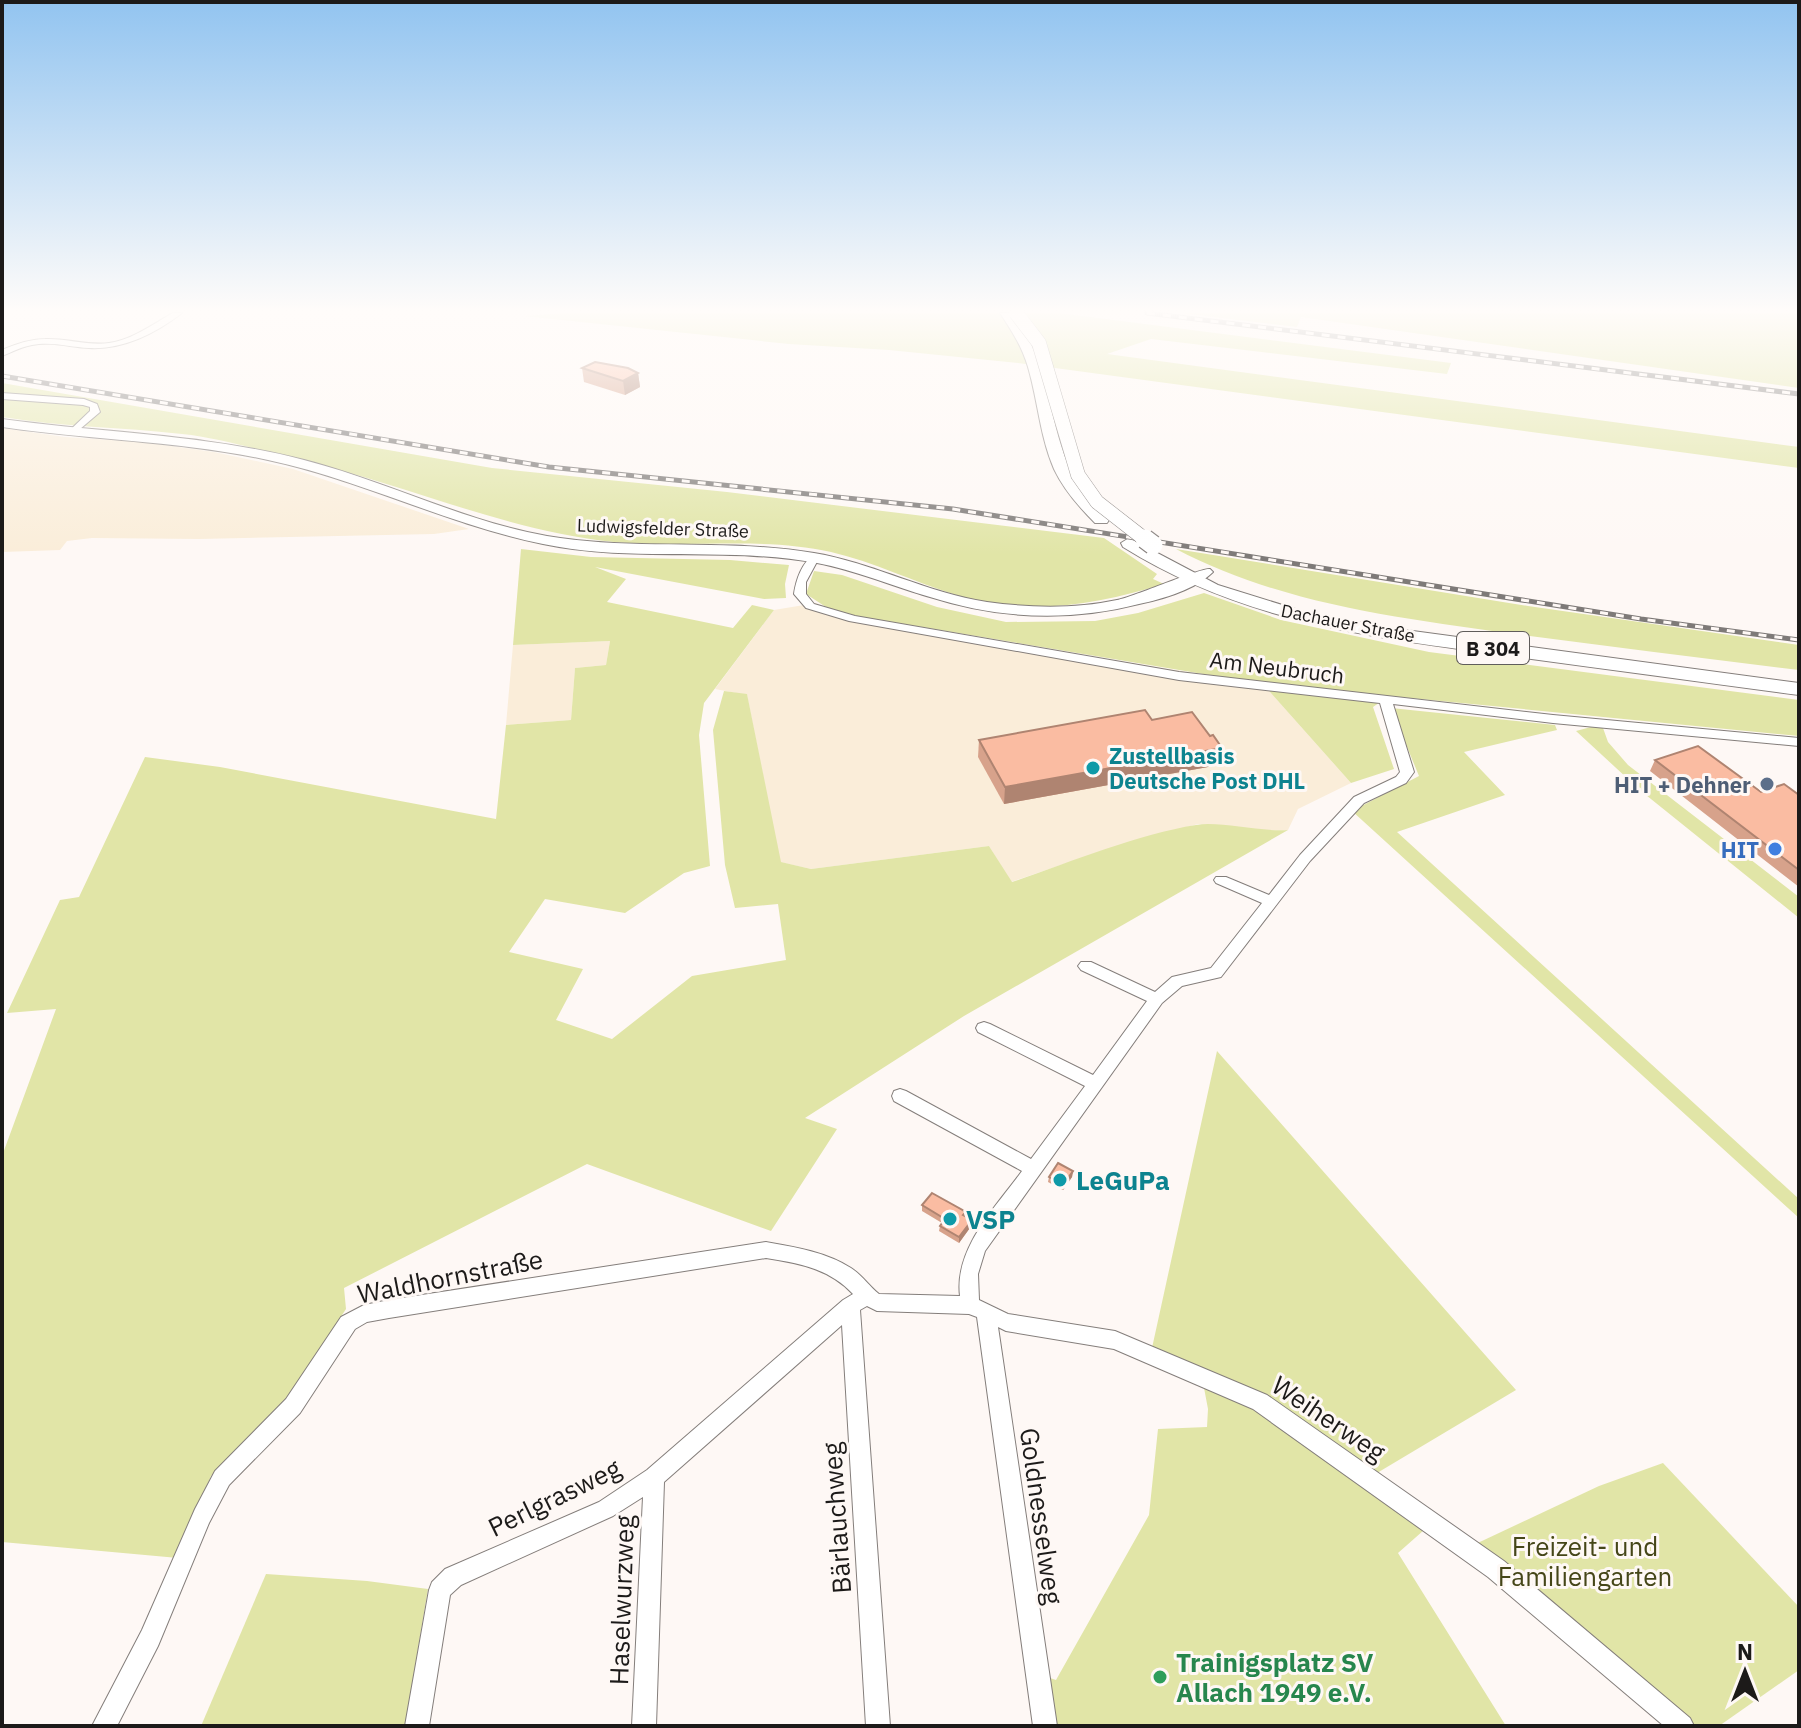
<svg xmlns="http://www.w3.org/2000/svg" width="1801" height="1728" font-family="'IBM Plex Sans',sans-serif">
  <rect width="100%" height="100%" fill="#fef8f5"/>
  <g fill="#faedd9">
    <polygon points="2,428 65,437 143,442 214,452 293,469 469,529 434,534 199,539 92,538 67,541 60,550 2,552"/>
    <polygon points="816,603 829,609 982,639 1263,684 1351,783 1298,809 1288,830 1258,831 1198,824 1111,848 1011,882 989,846 811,869 780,862 747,695 715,689 774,610"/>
    <polygon points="610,641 606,665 575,668 571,720 506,725 513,645"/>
  </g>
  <g fill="#e1e5a7">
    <polygon points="564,313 1059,313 1451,363 1447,374 1151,339 1107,354 1799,447 1799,468 1018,363 889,350 789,344 524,316"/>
    <polygon points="1181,313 1799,313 1799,388 1301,317 1297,327"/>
    <path d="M2 383 492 468 727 492 1104 538 1157 574 1153 579 1164 584C1096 605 1026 617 956 595 914 582 874 562 831 552 760 536 686 549 614 542 506 531 405 484 300 460 261 451 221 438 182 434 121 427 63 427 2 417Z"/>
    <path d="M521 549 591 557 730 560 789 565 785 584 786 598 764 599 595 567 626 579 607 602 733 628 752 605 774 610 704 703 699 735 710 866 684 873 625 913 545 899 509 952 583 969 556 1020 612 1039 692 976 786 960 778 904 735 908 725 865 713 730 724 691 747 694 781 862 811 869 989 846 1012 882C1068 863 1138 834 1196 825 1220 821 1258 832 1288 830L964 1016 805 1118 837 1129 771 1231 587 1164 344 1288 346 1309 279 1411 211 1476 178 1558 2 1542V1156L56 1009 7 1013 60 900 79 897 145 757 220 767 496 819 506 725 571 720 575 668 606 665 610 641 513 645Z"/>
    <path d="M1176 549 1528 606 1799 645V670C1707 659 1614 647 1522 635 1405 619 1282 605 1176 549Z"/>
    <polygon points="814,571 842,575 937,607 1006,622 1095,621 1138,613 1204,593 1281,620 1429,652 1799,700 1799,736 1389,696 1373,707 1394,769 1351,783 1263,684 856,616 829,609 806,594"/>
    <polygon points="1391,708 1555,725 1557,730 1464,752 1505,795 1397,832 1799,1199 1799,1218 1352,811 1419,776"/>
    <polygon points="1591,727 1603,728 1608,742 1628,765 1799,897 1799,918 1641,791 1576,731"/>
    <polygon points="1217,1051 1516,1390 1367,1479 1432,1523 1398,1553 1506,1726 1050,1726 1041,1675 1056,1680 1149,1515 1158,1429 1207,1427 1208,1409 1201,1372 1152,1348"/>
    <polygon points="1663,1463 1799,1607 1799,1670 1719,1726 1688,1726 1467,1548 1599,1486"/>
    <polygon points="266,1574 367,1581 428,1589 405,1726 201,1726"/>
  </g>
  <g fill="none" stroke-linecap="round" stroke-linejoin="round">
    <g stroke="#847e7b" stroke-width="2">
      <g id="street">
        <path d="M173 313H182C156 333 123 350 89 348 70 347 51 341 32 345 21 347 12 352 2 356V350C16 344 30 339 45 339 67 338 88 346 109 343 132 340 153 324 173 313Z"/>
        <polygon points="2,393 84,399 97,404 100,412 73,435 68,432 90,411 90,407 83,405 2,399"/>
        <path d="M814 555 819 558 806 582V594L814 604 855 616 1179 672 1553 715 1799 738V746L1553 723 1393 704 1414 772 1406 783 1364 803 1310 861 1221 977 1182 986 1162 1003 985 1251 978 1274 979 1300 1008 1314 1115 1331 1267 1395 1504 1561 1690 1718 1694 1726H1664L1488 1577 1253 1409 1114 1349 1006 1331 998 1327 1057 1726H1033L977 1317 969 1314 877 1311 867 1306 860 1310 890 1726H866L842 1325 664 1482 656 1726H632L643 1497 613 1516 461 1585 450 1595 429 1726H405L429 1590 432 1582 445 1569 599 1502 647 1470 843 1300 853 1294C830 1269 799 1263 766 1258L389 1318 367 1322 355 1329 300 1413 229 1485 209 1523 158 1646 117 1726H92L142 1630 195 1509 215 1471 286 1399 341 1317 364 1305 389 1300 766 1242C795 1247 826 1252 851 1268 862 1275 869 1286 879 1294L960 1296C954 1248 996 1207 1022 1171L894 1101 892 1096 894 1091 900 1089 906 1091 1031 1159 1085 1086 978 1032 976 1028 978 1024 984 1022 990 1024 1093 1075 1147 1001 1081 970 1078 966 1081 962H1091L1155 992 1172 977 1211 968 1262 903 1216 883 1214 880 1216 877H1226L1269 895 1300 855 1354 797 1396 777 1400 772 1380 703 1179 680 849 621 806 608 794 594C796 580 802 562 814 555Z"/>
      </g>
    </g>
    <g stroke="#847e7b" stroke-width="2">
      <path id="secondary" d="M2 419C102 433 205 434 304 460 386 481 463 521 547 536 635 551 726 538 814 553 873 563 928 593 987 602 1030 608 1075 609 1117 600 1136 596 1202 567 1210 569L1213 572C1196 589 1163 599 1139 604 1069 622 999 619 930 597 892 586 855 570 817 563 726 546 633 563 543 544 449 525 362 480 268 460 181 441 90 440 2 427Z"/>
    </g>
    <g stroke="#847e7b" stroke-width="2">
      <g id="primary">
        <path d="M1000 313H1012C1048 359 1047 413 1068 465 1077 487 1095 502 1109 520L1107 523H1095C1079 507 1064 490 1054 469 1040 437 1038 401 1028 367 1022 346 1011 330 1000 313Z"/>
        <path d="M1129 538 1218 585 1305 612 1398 629 1799 683V695C1703 682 1607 669 1510 656 1371 637 1245 623 1123 547L1121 543Z"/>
      </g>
    </g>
    <use href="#street" fill="#fff" fill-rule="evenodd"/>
    <use href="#secondary" fill="#fff" fill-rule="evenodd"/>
    <use href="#primary" fill="#fff" fill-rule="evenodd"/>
    <g stroke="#7e7a78" stroke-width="5">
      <g id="rail">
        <polyline points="1147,313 1799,394"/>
        <polyline points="2,376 549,467 953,509 1641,619 1799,640"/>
      </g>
    </g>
    <use href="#rail" stroke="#fef8f5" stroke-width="3" stroke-dasharray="8" stroke-linecap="butt"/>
    <g stroke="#847e7b" stroke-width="15" stroke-linecap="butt">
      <polyline id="primary-bridge-far1" points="1016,313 1039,343 1078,475 1097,502 1147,541"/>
    </g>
    <g stroke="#847e7b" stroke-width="21" stroke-linecap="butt">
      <polyline id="primary-bridge" points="1145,539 1153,545"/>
    </g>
    <use href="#primary-bridge-far1" stroke="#fff" stroke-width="14"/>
    <use href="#primary-bridge" stroke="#fff" stroke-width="19"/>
  </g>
  <g fill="#d7a28b">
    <polygon points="582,368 638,373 640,387 625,395 584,382"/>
    <polygon points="1152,720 1210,736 1222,748 1219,765 1004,804 978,757 979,740"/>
    <polygon points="1655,760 1761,792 1799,795 1799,887 1650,771"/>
    <polygon points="1073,1171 1072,1177 1063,1190 1048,1182 1049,1177"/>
    <polygon points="922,1205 965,1216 972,1225 959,1243 939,1231 940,1226 942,1223 922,1211"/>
  </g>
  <g fill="#af8471">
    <polygon points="638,373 640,387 625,395 623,381"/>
    <polygon points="1222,748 1219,765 1004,804 1005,787"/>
    <polygon points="1073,1171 1072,1177 1063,1190 1063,1185"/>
    <polygon points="972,1220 972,1225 959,1243 959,1237"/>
  </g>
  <g fill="#fabca2" stroke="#af8471" stroke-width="2">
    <polygon points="595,362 628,368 638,373 623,381 582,368"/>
    <polygon points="1145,710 1152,720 1192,712 1210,736 1213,735 1222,748 1005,787 979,740"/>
    <polygon points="1698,746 1761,792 1784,784 1799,795 1799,870 1655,760"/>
    <polygon points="1058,1163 1073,1171 1063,1185 1049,1177"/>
    <polygon points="932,1193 966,1212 963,1215 972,1220 959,1237 940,1226 945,1219 922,1205"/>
  </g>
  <linearGradient id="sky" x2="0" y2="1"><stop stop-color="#92c4f0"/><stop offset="0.56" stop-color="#fffcfa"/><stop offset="1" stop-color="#fffcfa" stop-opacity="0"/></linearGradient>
  <rect width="1801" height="555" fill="url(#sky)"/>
  <g fill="#0f9aa8" stroke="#fef8f5" stroke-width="3">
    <circle cx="1093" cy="768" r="8"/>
    <circle cx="1060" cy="1180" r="8"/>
    <circle cx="950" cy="1219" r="8"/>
  </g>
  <circle fill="#5c6f8a" stroke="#fef8f5" stroke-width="3" cx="1767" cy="784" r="8"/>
  <circle fill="#3f7fe0" stroke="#fef8f5" stroke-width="3" cx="1775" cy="849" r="8"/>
  <circle fill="#2e9e5b" stroke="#fef8f5" stroke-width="3" cx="1160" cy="1677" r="8"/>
  <g text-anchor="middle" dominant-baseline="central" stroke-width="6" stroke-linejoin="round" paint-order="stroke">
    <g font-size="18" fill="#1c1a19" stroke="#fef8f5">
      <text transform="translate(663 528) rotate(2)">Ludwigsfelder Straße</text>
      <text transform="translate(1348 623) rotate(11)">Dachauer Straße</text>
    </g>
    <rect fill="#fef8f5" stroke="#605d5b" stroke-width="2" x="1457" y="632" width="72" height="32" rx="6"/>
    <g font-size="20" font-weight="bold" fill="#1c1a19">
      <text x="1493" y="648">B 304</text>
    </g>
    <g font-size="22" fill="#1c1a19" stroke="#fef8f5">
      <text transform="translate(1277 667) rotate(7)">Am Neubruch</text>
    </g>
    <g font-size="22" font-weight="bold" fill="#0d838f" stroke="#fef8f5" text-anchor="start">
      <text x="1109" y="755">Zustellbasis<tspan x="1109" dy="25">Deutsche Post DHL</tspan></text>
    </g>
    <g font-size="22" font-weight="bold" fill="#4e5e75" stroke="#fef8f5" text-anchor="end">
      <text x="1751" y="784">HIT + Dehner</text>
    </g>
    <g font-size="22" font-weight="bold" fill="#366cbe" stroke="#fef8f5" text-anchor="end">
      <text x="1759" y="849">HIT</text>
    </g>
    <g font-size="26" font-weight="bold" fill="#0d838f" stroke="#fef8f5" text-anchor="start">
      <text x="1076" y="1180">LeGuPa</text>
      <text x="966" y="1219">VSP</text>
    </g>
    <g font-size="26" fill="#1c1a19" stroke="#fef8f5">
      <text transform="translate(450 1276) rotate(-11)">Waldhornstraße</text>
      <text transform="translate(1329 1418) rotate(34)">Weiherweg</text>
      <text transform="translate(554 1497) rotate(-26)">Perlgrasweg</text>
      <text transform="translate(1042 1516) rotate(82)">Goldnesselweg</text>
      <text transform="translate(836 1518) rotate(-94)">Bärlauchweg</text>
      <text transform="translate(621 1600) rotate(-88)">Haselwurzweg</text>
    </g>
    <g font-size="26" fill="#454618" stroke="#fef8f5">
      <text x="1585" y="1546">Freizeit- und<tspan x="1585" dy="30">Familiengarten</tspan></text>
    </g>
    <g font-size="26" font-weight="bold" fill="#27864d" stroke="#fef8f5" text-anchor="start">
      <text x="1176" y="1662">Trainigsplatz SV<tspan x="1176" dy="30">Allach 1949 e.V.</tspan></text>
    </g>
  </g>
  <rect width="1801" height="1728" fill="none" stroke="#1c1a19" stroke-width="8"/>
  <g transform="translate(1745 1672)" stroke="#fef8f5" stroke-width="6" paint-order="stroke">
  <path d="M0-6L14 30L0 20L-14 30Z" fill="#1c1a19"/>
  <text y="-12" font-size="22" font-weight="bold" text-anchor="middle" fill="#1c1a19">N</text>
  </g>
</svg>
